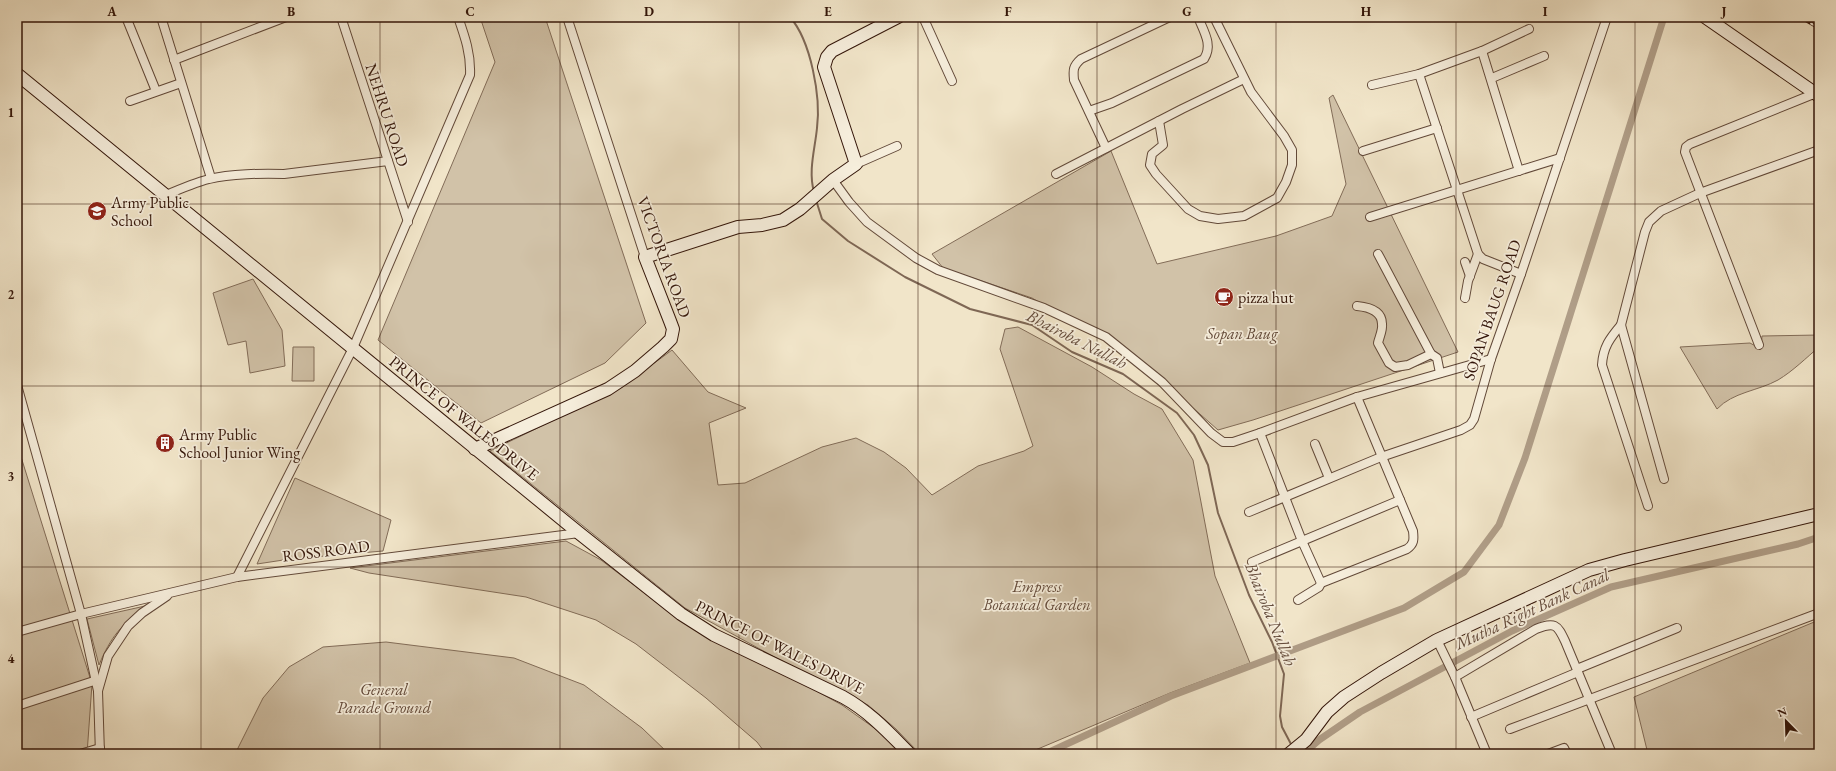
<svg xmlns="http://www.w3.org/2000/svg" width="1836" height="771" font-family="'EB Garamond',serif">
  <rect width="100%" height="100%" fill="#f1e5c9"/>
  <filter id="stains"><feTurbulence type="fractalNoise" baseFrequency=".005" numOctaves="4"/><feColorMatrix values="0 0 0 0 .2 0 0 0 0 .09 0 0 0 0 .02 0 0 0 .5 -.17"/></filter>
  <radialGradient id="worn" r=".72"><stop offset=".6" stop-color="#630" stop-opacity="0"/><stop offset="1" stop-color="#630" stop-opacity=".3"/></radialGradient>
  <g fill="#d1c2a8" stroke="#826c58">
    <polygon points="480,17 545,17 646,323 605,363 481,423 378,340 495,62"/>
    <polygon points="1333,95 1458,352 1253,420 1218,430 1158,377 1103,335 1059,314 1032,298 943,268 932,254 1111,151 1157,264 1276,236 1332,216 1346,184 1329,98"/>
    <polygon points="253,279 282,330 285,366 250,373 246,341 228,345 213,293"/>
    <path d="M1018 327 1092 367 1134 394 1162 409 1193 460 1215 576 1250 663 1170 693 1026 754H920L896 729 868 705 789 665 685 608 490 451C553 420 616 393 672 350L708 392 746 408 709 423 718 485 745 483 822 447 856 438 884 452 906 468 932 495 978 466 1024 451 1033 446 1000 349 1005 329Z"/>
    <path d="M1819 335V347C1806 358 1793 371 1778 380 1758 391 1733 392 1717 409L1680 347 1750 343 1761 349 1762 336Z"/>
    <polygon points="293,347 314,347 314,381 292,381"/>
    <polygon points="17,444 92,684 87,754 17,754"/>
    <polygon points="295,478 391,520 383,551 290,559 257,564"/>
    <polygon points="566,541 601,560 664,608 842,705 877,730 901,754 766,754 757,742 706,698 636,644 596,620 526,597 369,573 350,568"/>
    <path d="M145 606C121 626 111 636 99 665L87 619Z"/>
    <polygon points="1819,620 1819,754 1648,754 1634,697"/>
    <polygon points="386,642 514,658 584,685 642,728 669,754 237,754 237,750 263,698 289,667 323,647"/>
  </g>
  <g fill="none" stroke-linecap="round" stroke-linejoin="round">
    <g stroke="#7e6755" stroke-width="2">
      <path d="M790 17C811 41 821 97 817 128 815 149 808 171 814 192"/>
      <polyline points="816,200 822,219 848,241 905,277 970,309 1032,325 1072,352 1123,374 1177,413 1194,435 1208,465 1218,513 1249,595 1272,642 1284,674 1280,716 1282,727 1292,746"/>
    </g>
    <g stroke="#b09e88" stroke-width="7">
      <polyline points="1045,754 1171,696 1404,608 1464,572 1499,525 1525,458 1664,17"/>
      <polyline points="1303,754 1319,740 1360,712 1512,631 1611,587 1798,544 1819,537"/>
    </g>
    <g stroke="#624939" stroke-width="10">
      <g id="street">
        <polyline points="126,17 156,91"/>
        <polyline points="161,17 211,178"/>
        <polyline points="341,17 408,222"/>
        <polyline points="567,17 645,257"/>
        <polyline points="923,17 952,81"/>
        <polyline points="1482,51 1519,171"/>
        <polyline points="174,60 286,17"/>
        <polyline points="1419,74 1478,254 1483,259 1521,274"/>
        <polyline points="1492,78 1544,56"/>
        <polyline points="1372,85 1419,74 1482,51 1529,29"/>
        <polyline points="130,101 181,83"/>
        <path d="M1089 111 1112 103 1204 59C1213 45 1204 32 1198 17"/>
        <polyline points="1159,121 1163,145 1152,154 1150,165 1156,174 1188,209 1200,216 1218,219 1244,216 1277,198 1286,182 1292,165 1292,150 1284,136 1251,92 1214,17"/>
        <path d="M1106 148 1074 80C1073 70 1073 66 1081 59L1170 17"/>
        <polyline points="1363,151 1437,128"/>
        <polyline points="856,164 897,146"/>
        <polyline points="1056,174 1182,109 1244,79"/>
        <polyline points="833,180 849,202 867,222 916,258 938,270 1044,308 1106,337 1162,382 1211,433 1223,442 1233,442 1260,433 1357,397 1491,359"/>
        <path d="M166 195C180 189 194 183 209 179 230 174 263 173 284 174L388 161"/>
        <polyline points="1370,217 1560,158"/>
        <polyline points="1378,254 1431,354 1437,358 1440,373"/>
        <polyline points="1465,262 1470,276"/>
        <polyline points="1465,298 1468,281 1478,254"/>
        <path d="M1357 306C1368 307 1382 310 1382 324 1383 330 1379 338 1378 343L1389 363 1395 367 1408 365 1431 354"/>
        <path d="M1621 325C1610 338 1603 347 1602 365L1648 506"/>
        <polyline points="1759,345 1685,152 1686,147 1690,144 1816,93"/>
        <polyline points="17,385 81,614 98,691"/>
        <polyline points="1260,433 1302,541 1321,583 1319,587 1298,600"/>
        <polyline points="1315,444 1329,478"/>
        <polyline points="1664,479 1621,325 1645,232 1649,222 1661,211 1700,193 1819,150"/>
        <polyline points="1249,512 1381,457 1461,430 1470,425 1474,419 1491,359 1521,274 1607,17"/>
        <polyline points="1252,562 1400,500"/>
        <path d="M237 577 353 348 470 75C471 54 465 37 458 17"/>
        <path d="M1321 583 1407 549C1414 544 1414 540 1413 531L1357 397"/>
        <polyline points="17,632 81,614 237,577 579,533"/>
        <polyline points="1437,640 1455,677 1487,754"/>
        <polyline points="1577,669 1677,628"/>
        <path d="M1455 677 1536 629C1555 622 1557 624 1565 641L1612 754"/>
        <polyline points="17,706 97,680"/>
        <polyline points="1471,717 1578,672"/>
        <polyline points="1510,729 1819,613"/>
        <polyline points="80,754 100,748"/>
        <polyline points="100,754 98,691 108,656 128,626 142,613 167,596"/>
        <polyline points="1548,754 1564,748 1567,754"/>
      </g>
    </g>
    <g stroke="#331509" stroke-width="14">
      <g id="secondary">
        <polyline points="1705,17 1819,96"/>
        <path d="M17 74 579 533 681 614 714 635 843 697C870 712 889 733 910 754"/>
        <polyline points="475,449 608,389 635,371 663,347 671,339 673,329 670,321 645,257 738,227 762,225 783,220 800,209 833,180 856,164 824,67 827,57 832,51 898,17"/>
        <polyline points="1289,754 1306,740 1327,712 1344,697 1381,673 1437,640 1589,570 1625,560 1819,514"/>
      </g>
    </g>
    <use href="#street" stroke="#f6eedc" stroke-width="8"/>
    <use href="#secondary" stroke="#f6eedc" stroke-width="12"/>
    <g stroke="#331509" stroke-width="3.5">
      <g id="rail">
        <polyline points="1800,17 1819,28"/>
        <polyline points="1818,17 1819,18"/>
      </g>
    </g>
    <use href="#rail" stroke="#f6eedc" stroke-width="2" stroke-dasharray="6" stroke-linecap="butt"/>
  </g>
  <path fill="none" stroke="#331509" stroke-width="1" stroke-opacity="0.55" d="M201 17V754M380 17V754M560 17V754M739 17V754M918 17V754M1097 17V754M1276 17V754M1456 17V754M1635 17V754M17 204H1819M17 386H1819M17 567H1819"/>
  <defs>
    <g id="school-disc" transform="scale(1)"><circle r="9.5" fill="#8f2418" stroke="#f6eedc"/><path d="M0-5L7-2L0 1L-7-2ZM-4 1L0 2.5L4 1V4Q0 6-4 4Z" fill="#fff"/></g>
    <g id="cafe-disc" transform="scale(1)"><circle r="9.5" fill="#8f2418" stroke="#f6eedc"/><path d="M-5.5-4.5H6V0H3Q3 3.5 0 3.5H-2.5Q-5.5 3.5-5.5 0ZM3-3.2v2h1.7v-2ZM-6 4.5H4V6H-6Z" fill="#fff"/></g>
    <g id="building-disc" transform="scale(1)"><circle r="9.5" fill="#8f2418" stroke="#f6eedc"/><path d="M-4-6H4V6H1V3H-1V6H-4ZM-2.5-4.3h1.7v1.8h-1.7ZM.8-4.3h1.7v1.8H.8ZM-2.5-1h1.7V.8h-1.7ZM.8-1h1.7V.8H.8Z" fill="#fff"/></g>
  </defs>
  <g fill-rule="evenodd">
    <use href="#school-disc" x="97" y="211"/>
    <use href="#cafe-disc" x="1224" y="297"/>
    <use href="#building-disc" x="165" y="443"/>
  </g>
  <g text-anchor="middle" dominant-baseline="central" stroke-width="3.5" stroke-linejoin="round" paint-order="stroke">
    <g font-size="16" fill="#331509" stroke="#f6eedc">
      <text transform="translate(387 115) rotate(72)">NEHRU ROAD</text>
      <text transform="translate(664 257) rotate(70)">VICTORIA ROAD</text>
      <text transform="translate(1492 310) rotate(-71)">SOPAN BAUG ROAD</text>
      <text transform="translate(464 418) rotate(39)">PRINCE OF WALES DRIVE</text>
      <text transform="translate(326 551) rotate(-7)">ROSS ROAD</text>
      <text transform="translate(780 647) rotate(27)">PRINCE OF WALES DRIVE</text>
    </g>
    <g font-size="16" fill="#331509" stroke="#f6eedc" text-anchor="start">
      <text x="111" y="202">Army Public<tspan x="111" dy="18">School</tspan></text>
      <text x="1238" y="297">pizza hut</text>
      <text x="179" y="434">Army Public<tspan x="179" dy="18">School Junior Wing</tspan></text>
    </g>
    <g font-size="16" font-style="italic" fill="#624939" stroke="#f6eedc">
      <text x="1242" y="333">Sopan Baug</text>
      <text x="1037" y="586">Empress<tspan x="1037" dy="18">Botanical Garden</tspan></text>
      <text x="384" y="689">General<tspan x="384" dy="18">Parade Ground</tspan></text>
    </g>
    <g font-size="17" font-style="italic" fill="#654c3c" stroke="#f6eedc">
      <text transform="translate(1077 339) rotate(27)">Bhairoba Nullah</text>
      <text transform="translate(1532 609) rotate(-25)">Mutha Right Bank Canal</text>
      <text transform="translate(1271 614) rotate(68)">Bhairoba Nullah</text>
    </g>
  </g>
  <rect width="1836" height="771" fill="none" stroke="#f1e5c9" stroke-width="44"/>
  <g transform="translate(1786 721) rotate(337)" stroke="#f6eedc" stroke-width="3" paint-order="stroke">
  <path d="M0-3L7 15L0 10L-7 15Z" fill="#331509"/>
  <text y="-6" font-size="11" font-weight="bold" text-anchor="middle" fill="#331509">N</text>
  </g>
  <rect x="22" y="22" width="1792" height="727" fill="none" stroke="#331509" stroke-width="1.5"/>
  <g font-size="13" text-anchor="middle" font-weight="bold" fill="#331509">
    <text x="112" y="16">A</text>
    <text x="291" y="16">B</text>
    <text x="470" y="16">C</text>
    <text x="649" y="16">D</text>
    <text x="828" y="16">E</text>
    <text x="1008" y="16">F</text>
    <text x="1187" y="16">G</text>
    <text x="1366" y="16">H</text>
    <text x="1545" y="16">I</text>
    <text x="1724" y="16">J</text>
    <text x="11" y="117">1</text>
    <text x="11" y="299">2</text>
    <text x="11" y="481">3</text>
    <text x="11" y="663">4</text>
  </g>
  <rect width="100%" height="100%" filter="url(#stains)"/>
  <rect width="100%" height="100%" fill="url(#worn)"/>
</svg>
